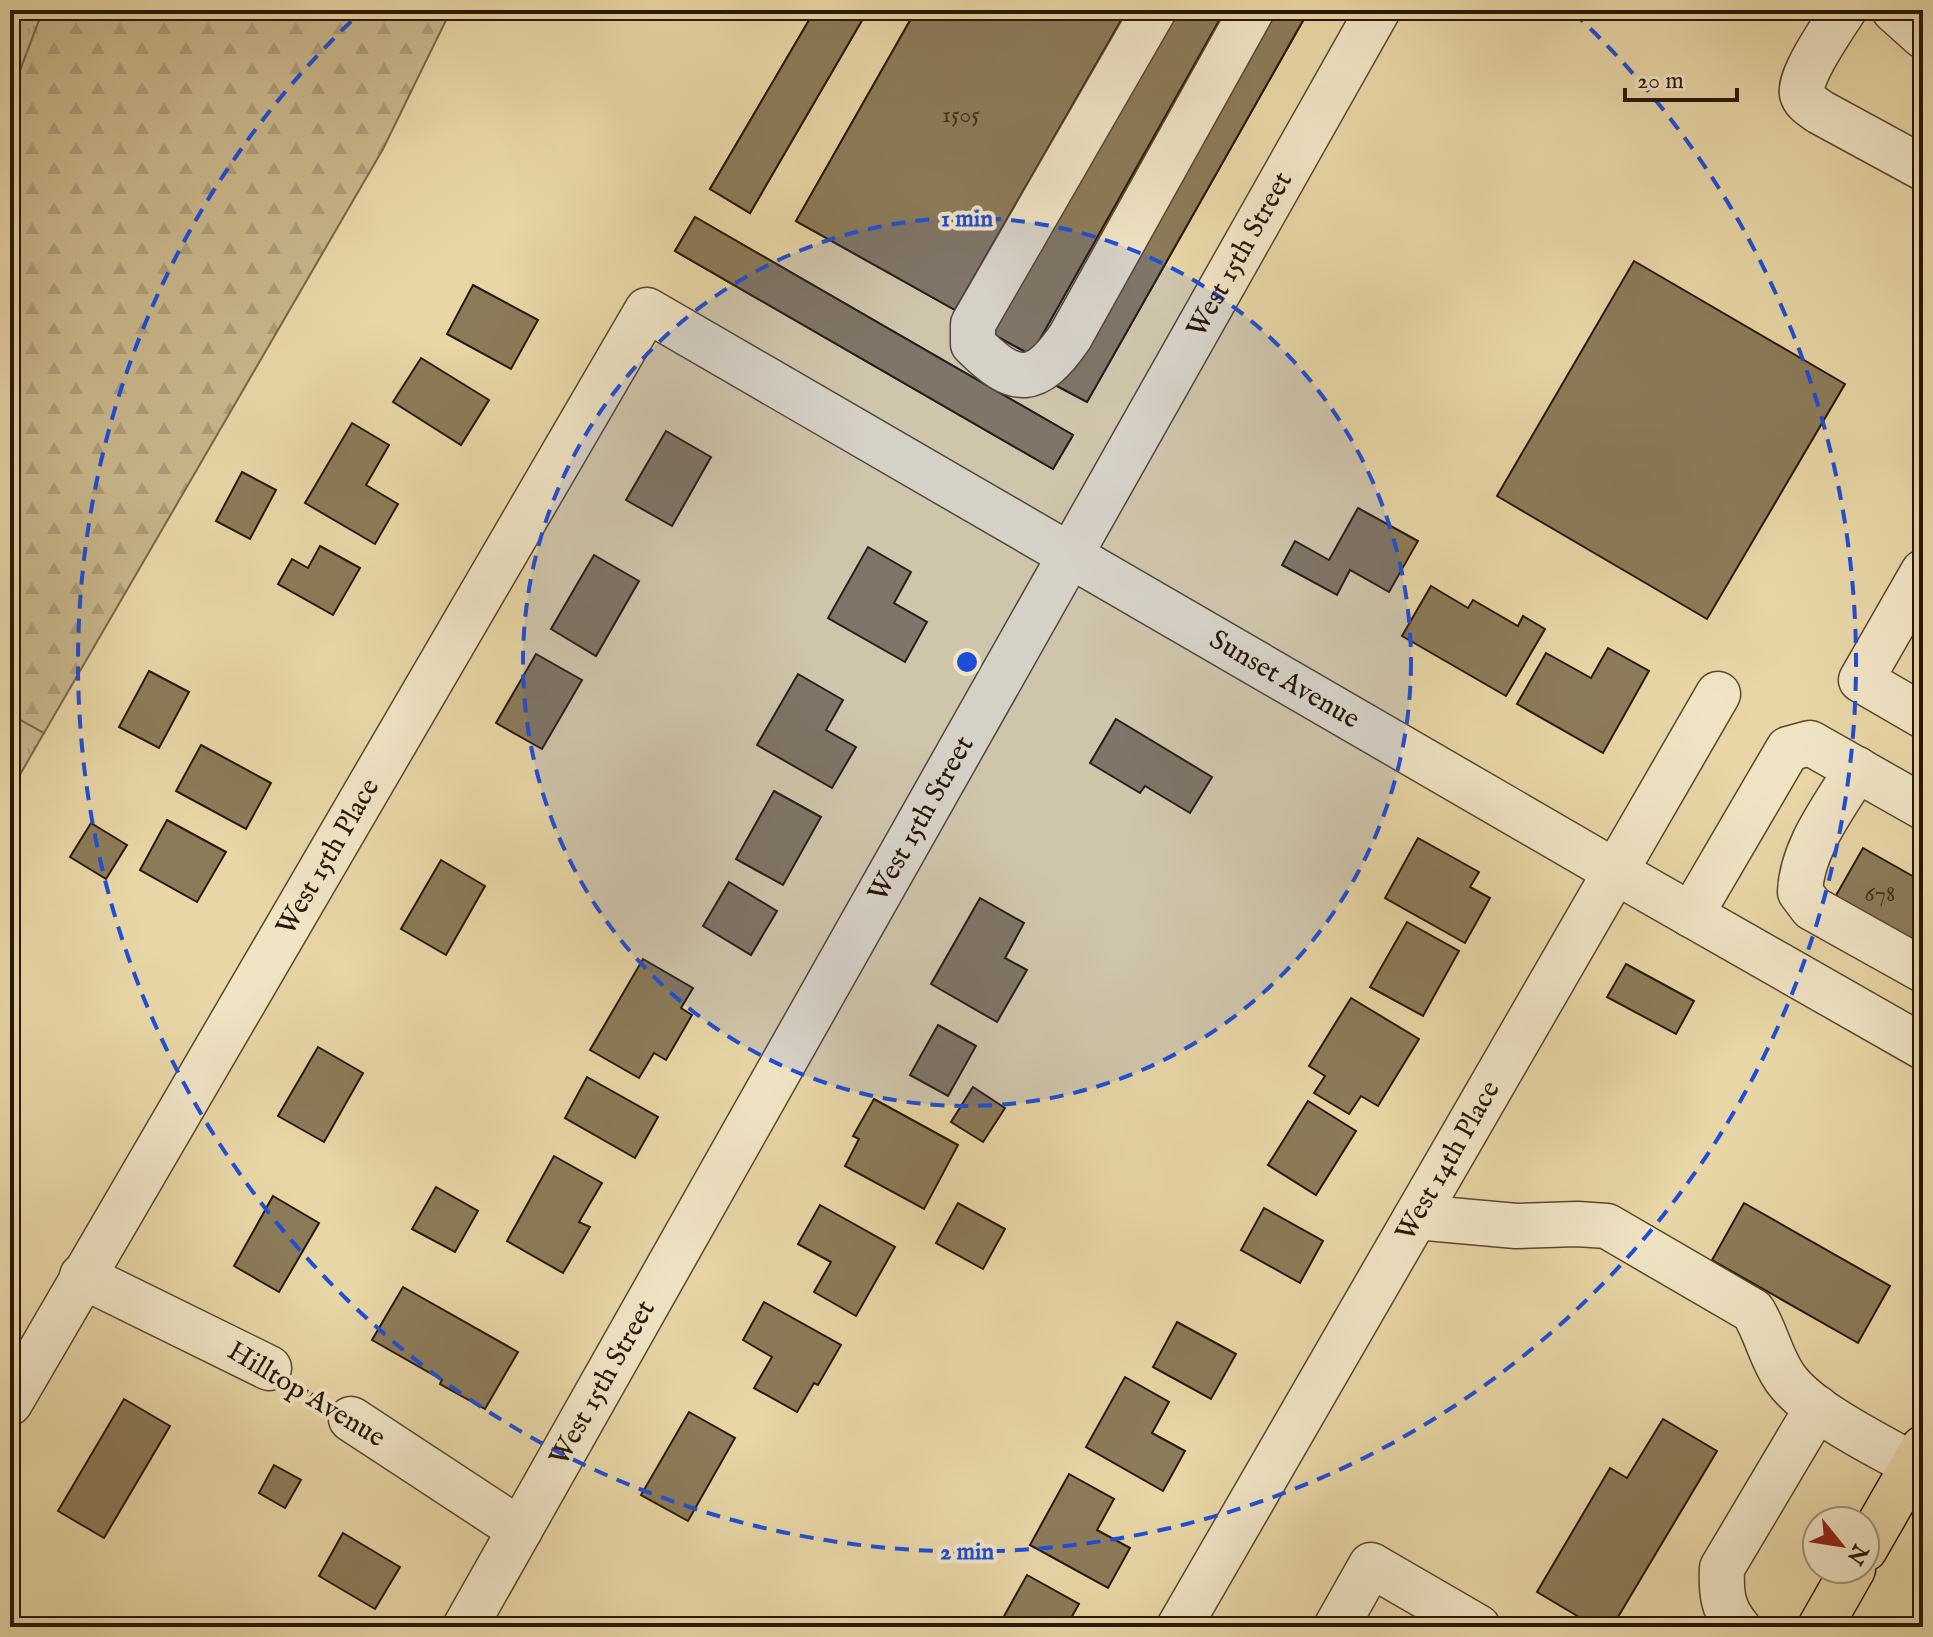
<svg xmlns="http://www.w3.org/2000/svg" width="1933" height="1637" font-family="'IM FELL English',serif">
  <defs>
    <pattern id="grass-tufts" width="24" height="20" patternUnits="userSpaceOnUse" patternTransform="scale(2)"><rect width="24" height="20" fill="#c8b68b"/><path d="M3 7l-1-3M5 7V3M7 7l1-3M15 17l-1-3M17 17v-4M19 17l1-3" fill="none" stroke="#ac9c76"/></pattern>
    <pattern id="forest-firs" width="22" height="20" patternUnits="userSpaceOnUse" patternTransform="scale(2)"><rect width="22" height="20" fill="#c8b68b"/><path d="M5 1l3.5 6h-7zM16 11l3.5 6h-7z" fill="#ac9c76"/></pattern>
  </defs>
  <rect width="100%" height="100%" fill="#e8d6a6"/>
  <filter id="stains"><feTurbulence type="fractalNoise" baseFrequency=".0025" numOctaves="4"/><feColorMatrix values="0 0 0 0 .2 0 0 0 0 .09 0 0 0 0 .02 0 0 0 .5 -.17"/></filter>
  <radialGradient id="worn" r=".72"><stop offset=".6" stop-color="#630" stop-opacity="0"/><stop offset="1" stop-color="#630" stop-opacity=".3"/></radialGradient>
  <g fill="url(#grass-tufts)" stroke="#786748" stroke-width="2">
    <polygon points="10,10 43,10 10,97"/>
    <polygon points="10,714 44,733 10,792"/>
  </g>
  <polygon fill="url(#forest-firs)" stroke="#786748" stroke-width="2" points="43,10 451,10 383,149 44,733 10,714 10,97"/>
  <g fill="#8c7b59" stroke="#291805" stroke-width="2">
    <polygon points="815,10 868,10 750,213 710,189"/>
    <polygon points="815,10 868,10 750,213 710,189"/>
    <polygon points="916,10 1127,10 955,310 796,221"/>
    <polygon points="916,10 1127,10 955,310 796,221"/>
    <polygon points="1173,10 1225,10 1031,355 991,333"/>
    <polygon points="1173,10 1225,10 1031,355 991,333"/>
    <polygon points="1270,10 1309,10 1087,402 1057,386"/>
    <polygon points="1270,10 1309,10 1087,402 1057,386"/>
    <polygon points="695,217 1073,435 1053,469 675,251"/>
    <polygon points="695,217 1073,435 1053,469 675,251"/>
    <polygon points="1634,261 1845,384 1707,619 1497,496"/>
    <polygon points="473,285 538,320 511,369 447,334"/>
    <polygon points="421,358 489,400 461,445 393,402"/>
    <polygon points="352,423 389,445 366,485 398,504 375,544 305,503"/>
    <polygon points="666,431 711,457 672,526 626,500"/>
    <polygon points="242,472 276,490 250,539 216,521"/>
    <polygon points="1358,508 1418,541 1389,592 1350,570 1337,595 1282,565 1295,541 1329,560"/>
    <polygon points="320,546 360,568 333,615 278,584 292,559 308,568"/>
    <polygon points="868,547 911,572 894,603 927,622 905,662 828,618"/>
    <polygon points="594,555 639,581 596,656 551,629"/>
    <polygon points="1431,586 1468,608 1473,600 1518,626 1523,616 1545,629 1506,696 1402,636"/>
    <polygon points="1608,648 1649,671 1603,753 1517,704 1546,653 1591,678"/>
    <polygon points="536,654 582,680 542,749 496,723"/>
    <polygon points="149,671 189,692 159,748 119,727"/>
    <polygon points="798,674 843,700 826,730 856,747 832,788 757,745"/>
    <polygon points="1116,719 1212,777 1190,813 1145,786 1140,793 1090,763"/>
    <polygon points="201,745 271,783 246,829 176,791"/>
    <polygon points="774,791 821,817 783,885 736,859"/>
    <polygon points="167,820 226,852 197,902 140,870"/>
    <polygon points="91,823 127,845 106,879 70,857"/>
    <polygon points="1418,838 1479,872 1470,887 1490,898 1465,943 1385,898"/>
    <polygon points="1863,848 1923,882 1923,946 1830,906"/>
    <polygon points="441,860 485,886 446,955 401,929"/>
    <polygon points="729,882 777,911 751,955 703,926"/>
    <polygon points="980,898 1024,923 1005,958 1027,970 997,1022 931,984"/>
    <polygon points="1407,922 1459,951 1423,1016 1370,987"/>
    <polygon points="643,959 693,988 681,1008 692,1015 666,1060 654,1053 639,1078 590,1050"/>
    <polygon points="1626,964 1694,1001 1676,1034 1607,997"/>
    <polygon points="1351,998 1419,1039 1378,1106 1361,1096 1349,1114 1314,1093 1325,1076 1309,1066"/>
    <polygon points="938,1025 976,1046 948,1096 910,1075"/>
    <polygon points="318,1047 363,1073 324,1142 278,1116"/>
    <polygon points="587,1077 658,1117 635,1158 565,1118"/>
    <polygon points="973,1087 1005,1108 983,1142 951,1122"/>
    <polygon points="874,1099 958,1145 924,1209 845,1166 859,1139 853,1136"/>
    <polygon points="1308,1101 1356,1131 1316,1195 1268,1165"/>
    <polygon points="554,1156 602,1183 579,1222 590,1227 563,1273 507,1241"/>
    <polygon points="436,1187 478,1211 455,1252 412,1229"/>
    <polygon points="273,1196 319,1223 279,1292 234,1266"/>
    <polygon points="958,1203 1005,1229 983,1269 936,1243"/>
    <polygon points="1744,1203 1890,1286 1858,1343 1712,1260"/>
    <polygon points="820,1205 895,1247 856,1316 814,1292 831,1262 798,1244"/>
    <polygon points="1264,1208 1323,1241 1300,1283 1241,1250"/>
    <polygon points="403,1287 518,1352 485,1409 440,1384 442,1380 372,1340"/>
    <polygon points="764,1302 841,1345 818,1385 814,1383 797,1412 754,1388 772,1357 743,1340"/>
    <polygon points="1177,1322 1236,1354 1211,1399 1153,1367"/>
    <polygon points="1125,1377 1169,1402 1152,1433 1185,1451 1163,1491 1086,1447"/>
    <polygon points="124,1399 170,1426 104,1538 58,1511"/>
    <polygon points="689,1412 735,1438 688,1521 641,1495"/>
    <polygon points="1663,1419 1717,1451 1612,1627 1596,1627 1537,1592 1610,1468 1627,1478"/>
    <polygon points="274,1465 301,1480 285,1508 259,1493"/>
    <polygon points="1069,1474 1114,1499 1097,1530 1130,1548 1108,1588 1030,1545"/>
    <polygon points="343,1533 400,1567 375,1609 319,1576"/>
    <polygon points="1027,1575 1079,1604 1066,1627 998,1627"/>
  </g>
  <g fill="none" stroke-linecap="round" stroke-linejoin="round">
    <g stroke="#59482d" stroke-width="47">
      <g id="minor">
        <path d="M1154 10 973 324V344C1016 387 1036 386 1070 337L1252 10"/>
        <path d="M1844 10C1834 26 1798 77 1802 94 1804 102 1813 107 1820 112L1923 168"/>
        <polyline points="1894,10 1923,36"/>
        <polyline points="1923,572 1861,680 1923,716"/>
        <path d="M1857 769C1834 808 1802 847 1800 892L1812 908 1923 970"/>
        <polyline points="1691,915 1788,749 1810,743 1923,807"/>
        <path d="M1416 1217 1516 1226 1577 1224 1607 1226 1753 1311C1766 1332 1771 1358 1785 1378 1809 1412 1876 1444 1913 1465"/>
        <polyline points="82,1276 269,1368"/>
        <path id="s1" d="M10 1403 647 310 1616 872 1923 1047"/>
        <polyline points="351,1419 520,1530"/>
        <path id="s2" d="M465 1627 1378 10"/>
        <path id="s3" d="M1179 1627 1718 694"/>
        <polyline points="1336,1627 1371,1565 1478,1627"/>
        <path d="M1738 1627C1722 1609 1721 1591 1722 1568L1817 1408"/>
      </g>
    </g>
    <g stroke="#291805" stroke-width="47">
      <g id="major">
        <polyline points="1865,1549 1923,1448"/>
        <polyline points="1820,1627 1853,1569"/>
      </g>
    </g>
    <polyline stroke="#291805" stroke-width="5" stroke-dasharray="2 4" stroke-linecap="butt" points="301,1388 319,1400"/>
    <use href="#minor" stroke="#f0e4c5" stroke-width="44"/>
    <use href="#major" stroke="#e8d6a6" stroke-width="44"/>
  </g>
  <circle cx="967" cy="662" r="444" fill="#1d4ed8" fill-opacity=".12"/>
  <g fill="none" stroke="#1d4ed8" stroke-width="4" stroke-dasharray="14 10">
    <circle cx="967" cy="662" r="444"/>
    <path d="M1573 12A889 889 0 1 1 361 12"/>
  </g>
  <g text-anchor="middle" dominant-baseline="central" stroke-width="8" stroke-linejoin="round" paint-order="stroke">
    <g font-size="24" fill="#42311a">
      <text x="961" y="115">1505</text>
      <text x="1880" y="894">678</text>
    </g>
    <g font-size="28" fill="#291805" stroke="#f0e4c5">
      <text stroke="none"><textPath href="#s2" startOffset="1576">West 15th Street</textPath></text>
      <text stroke="none"><textPath href="#s1" startOffset="2002">Sunset Avenue</textPath></text>
      <text stroke="none"><textPath href="#s2" startOffset="928">West 15th Street</textPath></text>
      <text stroke="none"><textPath href="#s1" startOffset="632">West 15th Place</textPath></text>
      <text stroke="none"><textPath href="#s3" startOffset="538">West 14th Place</textPath></text>
      <text stroke="none"><textPath href="#s2" startOffset="280">West 15th Street</textPath></text>
      <text transform="translate(306 1395) rotate(31)">Hilltop Avenue</text>
    </g>
  </g>
  <circle cx="967" cy="662" r="12" fill="#1d4ed8" stroke="#f0e4c5" stroke-width="4"/>
  <g font-size="24" text-anchor="middle" font-weight="bold" fill="#1d4ed8" stroke="#f0e4c5" stroke-width="8" stroke-linejoin="round" paint-order="stroke">
    <text x="967" y="226">1 min</text>
    <text x="967" y="1559">2 min</text>
  </g>
  <rect width="1933" height="1637" fill="none" stroke="#e8d6a6" stroke-width="40"/>
  <rect x="12" y="12" width="1909" height="1613" fill="none" stroke="#291805" stroke-width="4"/>
  <rect x="20" y="20" width="1893" height="1597" fill="none" stroke="#291805" stroke-width="2"/>
  <g transform="translate(1841 1545) rotate(120)"><circle r="38" fill="#f0e4c5" stroke="#a09278" stroke-width="2"/>
  <path d="M0-6L14 30L0 20L-14 30Z" fill="#8f2418"/>
  <text y="-12" font-size="22" font-weight="bold" text-anchor="middle" fill="#291805">N</text>
  </g>
  <path d="M1625 88v12h112v-12" fill="none" stroke="#291805" stroke-width="4"/>
  <text x="1637" y="88" font-size="24" fill="#291805" stroke="#f0e4c5" stroke-width="6" paint-order="stroke">20 m</text>
  <rect width="100%" height="100%" filter="url(#stains)"/>
  <rect width="100%" height="100%" fill="url(#worn)"/>
</svg>
